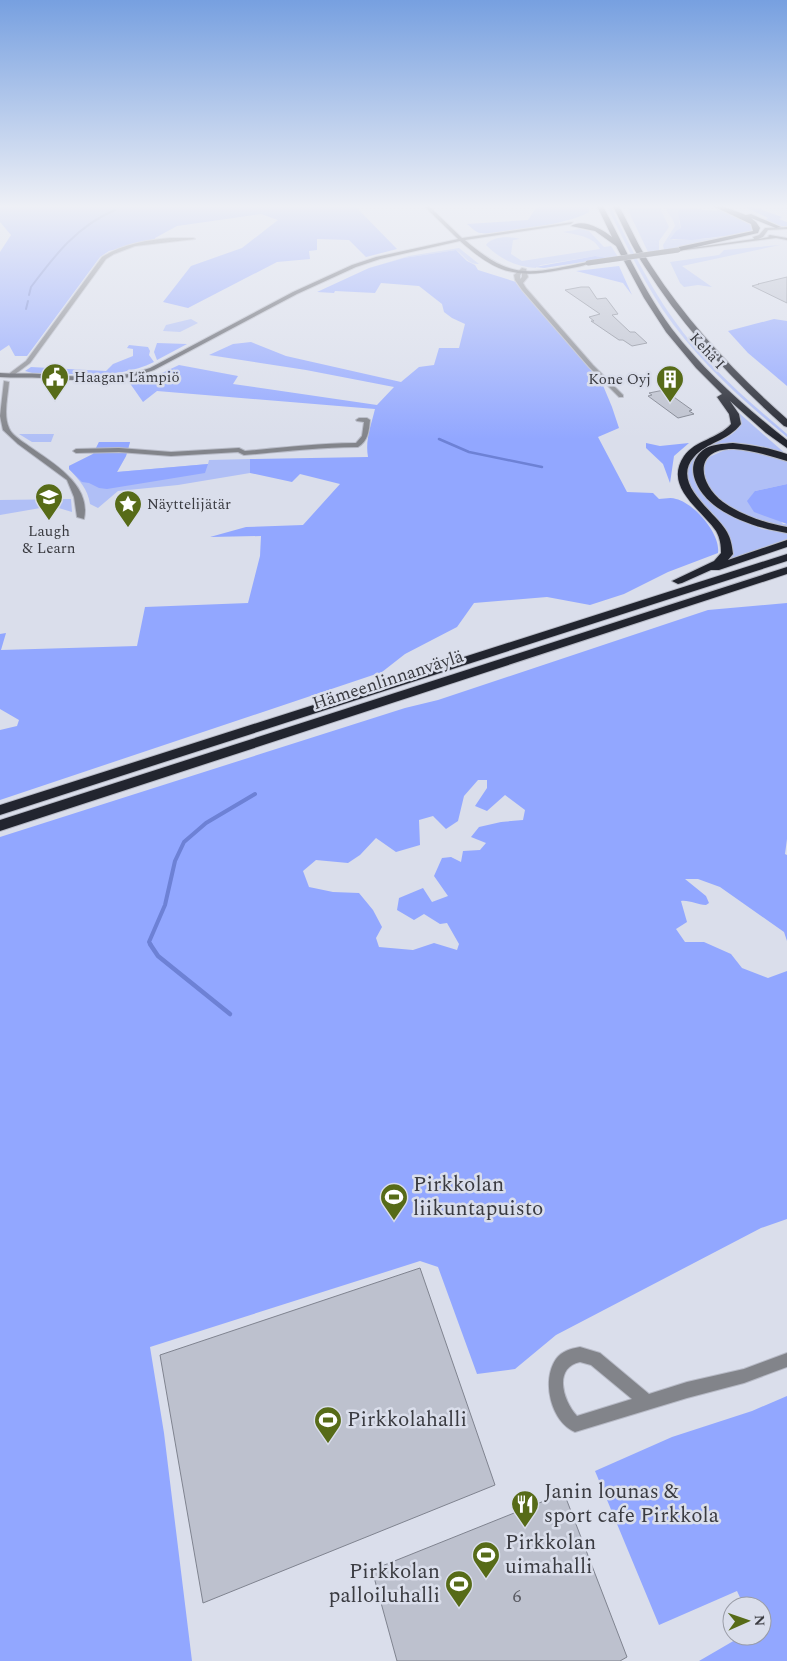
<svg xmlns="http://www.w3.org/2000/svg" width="787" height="1661" font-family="Spectral,serif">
  <rect width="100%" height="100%" fill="#dadeeb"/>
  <g fill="#b0bff6">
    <path d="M607 206H610C630 245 648 284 674 320 704 363 747 400 787 434V437C742 400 696 359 663 310 641 277 624 241 607 206Z"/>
    <polygon points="633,206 659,206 669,227 659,241 659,251 648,252 628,210"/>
    <polygon points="664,206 694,208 683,208 679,222 681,228 672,240 704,239 749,233 664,250 663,245 675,226 673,220"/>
    <path d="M580 229 589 231 604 247 611 246 618 257 609 258 595 256 541 265 536 267V268C516 267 500 259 486 245 492 236 510 236 520 239L513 240 511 254 522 261 600 249C593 236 577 235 563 232Z"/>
    <polygon points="780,245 682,266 712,287 698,285 684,287 680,283 670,262 719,255 724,250"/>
    <path d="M459 248 479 264C468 265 464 255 456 250L404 258 369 268 409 256Z"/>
    <polygon points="191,319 198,323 180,332 163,331 166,325"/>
    <path d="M739 413 787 455C763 445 735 438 710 448L695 477 730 514 762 529 787 533V539L730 559C743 526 689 507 687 474 686 438 749 446 739 413Z"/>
    <polygon points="19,434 54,434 51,442 32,442"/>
    <path d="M99 442H130L126 456 117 472 208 464 209 460 250 459V473L178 485 118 491 98 508 90 504C88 489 79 480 69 469V466L93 454Z"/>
    <path d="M743 448 772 455 787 462V484L755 491 783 524H787V528C760 525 682 493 709 457L727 449Z"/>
    <polygon points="71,499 72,512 52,506 0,515 0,500"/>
  </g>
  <g fill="#92a7ff" fill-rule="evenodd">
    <polygon points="0,206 355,206 397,249 366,257 349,240 317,239 317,250 309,251 310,259 277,262 188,308 163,302 191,266 242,248 278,220 261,214 177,226 155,238 155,240 109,251 100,257 27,356 15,356 9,345 0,351 0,252 11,235 0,222"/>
    <path d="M542 206H589V212C576 222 497 236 480 233 475 232 471 227 467 224L528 220 536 208Z"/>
    <polygon points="743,206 751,206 782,217 779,219 787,222 787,227 779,226 765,220 768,218"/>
    <path d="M683 208C697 208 711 213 724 209L751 223 754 228 749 233 692 240 670 239 676 231 681 228 678 212Z"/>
    <path d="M456 250 467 261 475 265 478 270 516 282V283L602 383 612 407 619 428 598 437 627 492 653 493 659 499C664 499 671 497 676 499 694 503 721 534 718 553L668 572 624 594 590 605 547 597 474 603 457 627 405 654 382 672 0 800V730L17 726 19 720 0 709V634L6 633 1 650 137 646 145 607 248 603 260 556 261 536 210 537 246 527 303 525 340 484 300 474 292 482 250 473V459L368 457C365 440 371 426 375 409L157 391 143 402 129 382 162 373 179 365 238 376 233 384 377 405 394 387 306 370 209 355 233 344 251 342 286 356 401 382 419 367 434 365 439 348H459L465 324 452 318 444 312 442 304 419 286 381 283 375 293 335 291 334 293 317 292 369 268 404 258Z"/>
    <polygon points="595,256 609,258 544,268 535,267"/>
    <polygon points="619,266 632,295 623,283 576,271"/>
    <polygon points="774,319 787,321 787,386 748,353 728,331"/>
    <polygon points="157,343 187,344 157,360 154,352"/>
    <path d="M129 345 148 347 150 351 149 355 154 362C115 381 73 372 32 373L25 371 31 367 106 371 113 364 133 356V349L127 348Z"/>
    <polygon points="99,442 130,442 126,456 117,472 208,464 205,473 107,489 99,488 89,483 82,482 69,469 69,466 93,454"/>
    <polygon points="646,443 660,446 689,443 674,456 670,483 663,464 646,448"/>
    <polygon points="787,484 787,524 754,512 747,501 755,491"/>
    <path d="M787 603V839L785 854 787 855V941L784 932 720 887 698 879H685L706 896 709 903 706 905C697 905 690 900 681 901L687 922 676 929 685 942H704L731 954 742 968 768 978 787 971V1219L761 1228 556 1335 515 1369 477 1374 438 1267 420 1261 150 1347 164 1433 192 1661H0V837L405 708 438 700 708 610ZM478 780H487V788L475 806 487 811 505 795 525 810 523 820 501 822 479 827 471 837 486 843 480 850 463 851 461 862 451 857 442 858 434 876 448 896 432 902 423 888 399 898 397 910 414 920 424 914 440 924 447 923 459 944 457 950 434 943 413 950 379 947 376 938 382 927 373 910 359 893 333 892 309 887 303 871 316 860 348 863 360 855 376 838 396 852 420 845 419 820 433 816 446 829 458 821 464 796Z"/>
    <polygon points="787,1396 787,1661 699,1661 742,1636 762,1636 762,1606 744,1606 737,1591 659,1625 595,1471 672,1437 752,1411"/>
  </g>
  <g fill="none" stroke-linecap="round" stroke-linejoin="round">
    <g stroke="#6d81d5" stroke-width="2">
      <path d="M29 295 31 287C55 255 77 226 115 210"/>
      <polyline points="26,309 28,301"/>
    </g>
    <polyline stroke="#6d81d5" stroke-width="2.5" points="439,439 469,452 542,467"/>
    <polyline stroke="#6d81d5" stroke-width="4" points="151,945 149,942 165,905 175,861 184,842 206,823 255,794"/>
    <polyline stroke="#6d81d5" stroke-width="4.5" points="150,944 158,956 230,1014"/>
  </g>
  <g fill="#bdc1ce" stroke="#7f838f">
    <polygon points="787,277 787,303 752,286 759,284 758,284"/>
    <polygon points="581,287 589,287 597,299 606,298 618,314 612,315 630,332 635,332 647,343 632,346 623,340 619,340 591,321 594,321 589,317 600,314 565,290"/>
    <polygon points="664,390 692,410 689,411 694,414 678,418 648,396 652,395 649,393"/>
    <polygon points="420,1268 495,1485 203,1603 160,1355"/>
    <polygon points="564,1493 627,1657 620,1661 397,1661 372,1570"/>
  </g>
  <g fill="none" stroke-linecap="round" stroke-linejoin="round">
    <g stroke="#b7bac6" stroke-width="2">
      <g id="street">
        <path d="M171 238H193L195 239 135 246 114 254 106 259 30 363 14 375H10V373L26 361 102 257C123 244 147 240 171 238Z"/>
        <path d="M522 268 526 269 528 277 523 283 526 288 593 365 623 395V397H619L589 367 522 290 515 280 514 275ZM522 273V277L520 279V275Z"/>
        <path d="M4 381 9 382C8 396 3 415 9 428 11 434 20 440 26 444 49 461 92 483 84 519L77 517 74 497 67 480 18 444 3 430 0 416Z"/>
        <path d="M359 418H367L370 420C369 431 368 441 358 447 320 447 282 452 244 455L238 452 171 456 119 452 76 453 73 451 76 449 119 448 171 452 239 448 245 451C282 448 319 443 356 443L362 436 364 422 357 421 356 420Z"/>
        <path d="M580 1347 600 1353 649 1394 687 1382 744 1369 787 1353V1367L744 1383 687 1398 575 1432C551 1422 541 1381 556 1359 562 1351 570 1349 580 1347ZM580 1362 591 1365 632 1399 577 1416C563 1401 553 1368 580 1362Z"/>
      </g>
    </g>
    <g stroke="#b7bac6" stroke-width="2">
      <g id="secondary">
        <path d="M424 206H429L462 238 573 222 571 224 465 240C513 282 531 273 588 262L590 263C582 267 570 268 560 270 514 279 495 272 460 241L380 259 356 267 297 294 154 370C117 384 81 381 43 378 29 377 14 378 0 377V373C14 374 28 373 43 374 79 377 115 381 150 368L293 292 352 265 376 257 458 239Z"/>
        <polygon points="787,227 787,229 768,230 763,237 758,239 769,237 768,236 770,235 787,238 787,240 776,238 678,251 676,250 754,239 753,237 759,235 765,228"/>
      </g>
    </g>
    <g stroke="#b7bac6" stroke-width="2">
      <g id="highway">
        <path d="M597 206H603C625 248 644 291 672 329 705 372 745 407 787 440V448L766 433 730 401 739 414 741 424C728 441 707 442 694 457 670 484 716 512 727 532 731 539 732 546 733 554L728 560 787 540V547L719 570H711L682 583 678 584 672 581 714 561 721 553C721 545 720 538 716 531 701 509 663 487 684 456 695 440 718 439 731 424L729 414 717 397 722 394 696 368 666 332 644 298 616 246 595 231 571 226C583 218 602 229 612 237Z"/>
        <path d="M613 206H619C630 226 639 248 652 267 689 324 736 374 787 419V427L784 426C731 379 683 327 645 267 632 248 623 226 613 206Z"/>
        <polygon points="713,206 722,206 746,215 751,214 781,227 776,228 751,218 756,222 760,228 758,233 679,251 679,247 753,231 751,224"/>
        <path d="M733 443C752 445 770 448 787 454V461C769 456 753 450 734 449 694 448 697 482 723 502 741 515 765 523 787 527V533C763 529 739 522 718 508 700 496 681 468 703 450 711 444 723 444 733 443Z"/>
        <polygon points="787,554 787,561 0,815 0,805"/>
        <polygon points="787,567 787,574 0,831 0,820"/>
      </g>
    </g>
    <use href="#street" fill="#82848a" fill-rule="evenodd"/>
    <use href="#secondary" fill="#585a62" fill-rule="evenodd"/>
    <use href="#highway" fill="#22252f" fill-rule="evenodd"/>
    <g stroke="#b7bac6" stroke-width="5.5" stroke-linecap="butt">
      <polyline id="secondary-bridge" points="588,263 678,250"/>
    </g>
    <use href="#secondary-bridge" stroke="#585a62" stroke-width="5"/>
  </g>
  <linearGradient id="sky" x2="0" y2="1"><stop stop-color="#77a0e0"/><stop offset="0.47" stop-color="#eef0f6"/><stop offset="1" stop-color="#eef0f6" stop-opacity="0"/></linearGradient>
  <rect width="787" height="439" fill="url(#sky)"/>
  <defs>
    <g id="civic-pin" transform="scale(1.4375)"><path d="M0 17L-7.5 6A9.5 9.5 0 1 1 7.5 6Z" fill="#576b18" stroke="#dadeeb"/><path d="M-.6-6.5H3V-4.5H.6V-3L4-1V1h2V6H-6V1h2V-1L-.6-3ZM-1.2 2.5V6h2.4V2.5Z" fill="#fff"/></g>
    <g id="building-pin" transform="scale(1.4375)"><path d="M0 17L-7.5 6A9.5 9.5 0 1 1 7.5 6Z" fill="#576b18" stroke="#dadeeb"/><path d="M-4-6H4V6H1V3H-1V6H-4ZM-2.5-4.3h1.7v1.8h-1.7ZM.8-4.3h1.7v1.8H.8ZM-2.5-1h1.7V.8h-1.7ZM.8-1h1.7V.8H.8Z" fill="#fff"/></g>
    <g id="school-pin" transform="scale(1.4375)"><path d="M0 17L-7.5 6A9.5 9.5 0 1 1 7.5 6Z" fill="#576b18" stroke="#dadeeb"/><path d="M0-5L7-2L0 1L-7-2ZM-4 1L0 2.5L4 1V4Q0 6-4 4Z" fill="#fff"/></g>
    <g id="sight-pin" transform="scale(1.4375)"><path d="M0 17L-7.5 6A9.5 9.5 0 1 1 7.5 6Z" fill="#576b18" stroke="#dadeeb"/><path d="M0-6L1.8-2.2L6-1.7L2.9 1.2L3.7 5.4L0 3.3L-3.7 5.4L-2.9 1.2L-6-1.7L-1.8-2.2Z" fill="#fff"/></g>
    <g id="stadium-pin" transform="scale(1.4375)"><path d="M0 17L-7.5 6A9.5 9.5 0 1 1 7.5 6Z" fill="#576b18" stroke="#dadeeb"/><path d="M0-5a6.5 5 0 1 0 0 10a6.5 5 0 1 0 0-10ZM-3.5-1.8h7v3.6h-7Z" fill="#fff"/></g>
    <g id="restaurant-pin" transform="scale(1.4375)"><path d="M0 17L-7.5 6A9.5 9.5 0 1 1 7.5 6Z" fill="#576b18" stroke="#dadeeb"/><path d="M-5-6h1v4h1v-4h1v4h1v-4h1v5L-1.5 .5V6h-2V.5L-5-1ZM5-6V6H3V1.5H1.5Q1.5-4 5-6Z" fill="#fff"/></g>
  </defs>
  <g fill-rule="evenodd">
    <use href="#civic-pin" x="55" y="377"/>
    <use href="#building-pin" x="670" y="379"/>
    <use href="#school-pin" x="49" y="497"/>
    <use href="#sight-pin" x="128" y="504"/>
    <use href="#stadium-pin" x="394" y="1197"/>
    <use href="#stadium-pin" x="328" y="1420"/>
    <use href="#restaurant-pin" x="525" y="1504"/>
    <use href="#stadium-pin" x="486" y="1555"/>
    <use href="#stadium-pin" x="459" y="1584"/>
  </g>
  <g text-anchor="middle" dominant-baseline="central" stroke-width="5" stroke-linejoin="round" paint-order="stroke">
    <g font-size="15" fill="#3a3b41" stroke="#dadeeb">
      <text transform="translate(707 351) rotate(47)">Kehä I</text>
    </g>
    <g font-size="15" fill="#3a3b41" stroke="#dadeeb" text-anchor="start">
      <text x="74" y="377">Haagan Lämpiö</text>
      <text x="651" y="379" text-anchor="end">Kone Oyj</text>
      <text x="147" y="504">Näyttelijätär</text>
      <text x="49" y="531" text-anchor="middle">Laugh<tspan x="49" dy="17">&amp; Learn</tspan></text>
    </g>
    <g font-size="18" fill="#3a3b41" stroke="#dadeeb">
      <text transform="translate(388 680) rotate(-18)">Hämeenlinnanväylä</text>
    </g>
    <g font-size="18" fill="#5b5c64">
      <text x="517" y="1596">6</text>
    </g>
    <g font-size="21" fill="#3a3b41" stroke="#dadeeb" text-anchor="start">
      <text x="413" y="1185">Pirkkolan<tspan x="413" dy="24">liikuntapuisto</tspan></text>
      <text x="347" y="1420">Pirkkolahalli</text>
      <text x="544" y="1492">Janin lounas &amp;<tspan x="544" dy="24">sport cafe Pirkkola</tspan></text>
      <text x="505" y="1543">Pirkkolan<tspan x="505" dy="24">uimahalli</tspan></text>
      <text x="440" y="1572" text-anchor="end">Pirkkolan<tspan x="440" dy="24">palloiluhalli</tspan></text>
    </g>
  </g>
  <g transform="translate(747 1621) rotate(88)"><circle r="24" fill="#dadeeb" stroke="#9a9da7"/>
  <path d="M0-4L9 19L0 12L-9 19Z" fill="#576b18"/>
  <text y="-8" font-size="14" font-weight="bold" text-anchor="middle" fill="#3a3b41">N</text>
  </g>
</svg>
